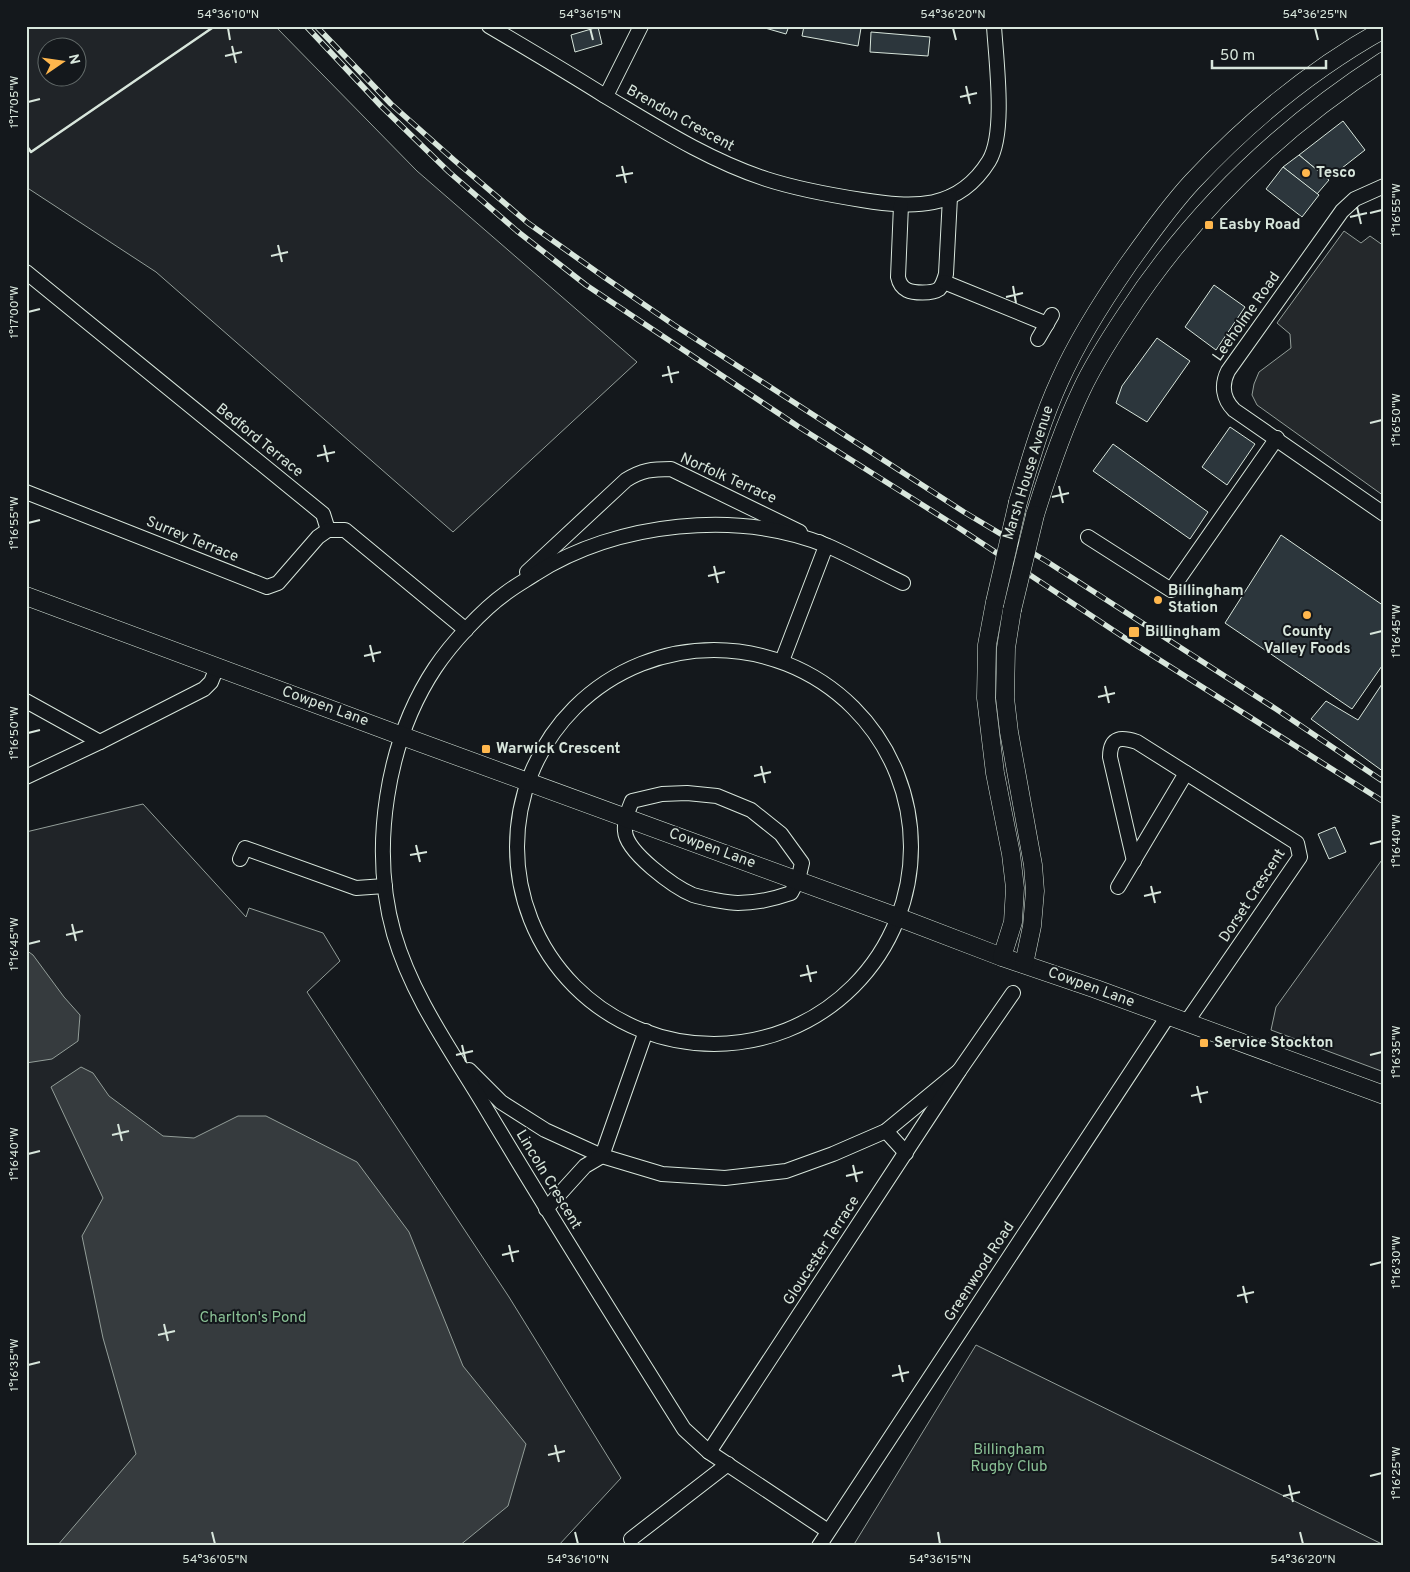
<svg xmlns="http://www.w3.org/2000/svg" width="1410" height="1572" font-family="Overpass,sans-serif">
  <rect width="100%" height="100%" fill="#14181c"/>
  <g fill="#202428" stroke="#939e99" fill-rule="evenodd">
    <path d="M26 26H275L417 171 637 362 453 532 156 272 26 187ZM48 48H78V78H48Z"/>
    <polygon points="143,804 246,917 249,908 323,933 340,961 307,992 509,1297 621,1478 558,1546 26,1546 26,832"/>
    <polygon points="1384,857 1384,1072 1271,1030 1276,1007"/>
    <polygon points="976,1345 1384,1545 1384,1546 853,1546"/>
  </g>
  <polygon fill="#24282b" stroke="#939e99" points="1344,231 1361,243 1370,236 1384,246 1384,496 1257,405 1252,395 1254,384 1259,372 1291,348 1290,334 1277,323"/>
  <g fill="#363b3e" stroke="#939e99">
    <polygon points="26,950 33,955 64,997 80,1015 78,1041 52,1059 26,1063"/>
    <polygon points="81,1067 93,1073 109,1096 163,1136 194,1138 238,1116 266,1116 357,1162 409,1232 463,1366 526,1444 508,1506 459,1546 57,1546 136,1454 103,1338 82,1236 103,1198 51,1087"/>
  </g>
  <g fill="#2c363c" stroke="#d8e6dc">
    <polygon points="758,26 789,26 786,34"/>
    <polygon points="804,26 851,26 861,28 858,46 802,36"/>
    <polygon points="598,27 602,44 575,52 571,35"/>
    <polygon points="871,32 930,37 928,56 870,52"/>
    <polygon points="1343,121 1365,150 1328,179 1299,155"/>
    <polygon points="1299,155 1329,180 1317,194 1283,167"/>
    <polygon points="1283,167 1319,195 1302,217 1266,189"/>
    <polygon points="1214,285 1245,307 1216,350 1185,327"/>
    <polygon points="1157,338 1190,361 1147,422 1116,403 1122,386"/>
    <polygon points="1230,427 1255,444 1227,485 1202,467"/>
    <polygon points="1113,444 1208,512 1190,539 1093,471"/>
    <polygon points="1281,535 1384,606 1384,663 1352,709 1225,623"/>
    <polygon points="1384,681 1384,772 1311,719 1326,701 1358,720"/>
    <polygon points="1335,827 1346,852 1329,859 1318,834"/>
  </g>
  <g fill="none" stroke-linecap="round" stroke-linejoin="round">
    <g stroke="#d8e6dc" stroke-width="16">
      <g id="minor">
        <path d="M489 26C528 49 567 72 605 96 657 127 708 160 766 179 797 189 830 195 862 200 913 208 958 211 989 161 1006 133 996 60 994 26"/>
        <polyline points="606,96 641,26"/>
        <path d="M1384 186 1355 199 1342 211 1228 371C1221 385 1223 399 1234 410L1384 514"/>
        <path d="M901 205 898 277C899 282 901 287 907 290 913 293 932 294 939 289 943 285 944 280 946 274L950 197"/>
        <polyline points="26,272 323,514 328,530"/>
        <polyline points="944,282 1047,324"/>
        <polyline points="1038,339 1052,315"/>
        <polyline points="26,492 267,587 278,583 318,537 328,530"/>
        <polyline points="328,530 345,530 466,630"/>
        <polyline points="1088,537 1171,590 1277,438"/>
        <path d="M527 572 626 480C642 470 652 469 671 469L800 532"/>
        <circle cx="714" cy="847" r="197"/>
        <polyline points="782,661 826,546 819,542"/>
        <polyline points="26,701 100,742 204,689 211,682 217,667"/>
        <polyline points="26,777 100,742"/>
        <path d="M687 793 717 796 751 810 781 834 802 863 798 880 791 893C774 899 757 903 738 903 729 903 702 898 693 895 674 887 626 852 625 831 624 820 628 811 632 801L662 794Z"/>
        <polyline points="240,859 245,848 356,888 385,886"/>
        <path d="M1134 861 1110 757C1110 736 1122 737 1137 742L1297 843 1300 857 1186 1023"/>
        <polyline points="1118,887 1186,773"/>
        <polyline points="469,1070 501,1102 545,1130 602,1156 662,1174 725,1178 786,1171 833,1154 886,1131 959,1071"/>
        <polyline points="886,1131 906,1153"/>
        <polyline points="546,1209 585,1166 602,1156 646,1031"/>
        <polyline points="709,1452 959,1071 1013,993"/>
        <path d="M828 1531 709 1452 684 1429C616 1321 549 1214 484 1105 451 1050 412 996 394 934 370 849 386 742 435 668 451 644 482 610 506 593 515 586 526 580 535 574 617 522 738 509 828 546 853 557 878 571 903 583"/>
        <polyline points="631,1539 728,1464"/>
        <polyline points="819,1546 1168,1016"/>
      </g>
    </g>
    <g stroke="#d8e6dc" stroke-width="19">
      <g id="tertiary">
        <path d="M1018 502C1030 461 1042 419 1060 380 1078 340 1102 302 1127 266 1147 238 1168 208 1192 182 1248 122 1312 69 1384 29"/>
        <path d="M1035 515C1048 473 1062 431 1081 391 1093 365 1109 340 1125 316 1192 213 1280 128 1384 61"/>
        <polyline points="26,596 402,736 900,918 1002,957 1096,989 1384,1095"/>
        <polyline points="995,602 987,645 986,698 995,773 1011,854 1015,888 1013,922 1002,957"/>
        <polyline points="1012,610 1006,648 1005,698 1009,732 1033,865 1035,891 1032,926 1024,964"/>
      </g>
    </g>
    <use href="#minor" stroke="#14181c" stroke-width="14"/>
    <use href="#tertiary" stroke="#14181c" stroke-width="18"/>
    <g stroke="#d8e6dc" stroke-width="5.5">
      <g id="rail">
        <polyline points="306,26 381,106 449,172 517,231 586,285 799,427 959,528 1128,640 1384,802"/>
        <polyline points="316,26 391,104 454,160 528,223 604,277 674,325 964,512 1046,561 1276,709 1384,782"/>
      </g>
    </g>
    <use href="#rail" stroke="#14181c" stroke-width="4" stroke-dasharray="11" stroke-linecap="butt"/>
    <g stroke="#d8e6dc" stroke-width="19" stroke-linecap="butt">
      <g id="tertiary-bridge">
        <polyline points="995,602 1018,502"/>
        <polyline points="1012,610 1035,515"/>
      </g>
    </g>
    <use href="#tertiary-bridge" stroke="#14181c" stroke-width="18"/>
    <polyline stroke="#d8e6dc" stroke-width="2.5" points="26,145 31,152 215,26"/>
  </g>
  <path fill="none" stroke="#d8e6dc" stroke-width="2" d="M228 28 230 40M590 28 593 40M953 28 956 40M1315 28 1318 40M232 46 236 63M225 56 242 52M966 86 970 104M960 97 977 93M28 102 40 99M622 166 626 183M616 176 633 173M1357 207 1361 224M1370 213 1382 210M1350 217 1367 213M278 245 282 262M271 256 288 252M1013 286 1016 303M1006 297 1023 293M28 312 40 309M668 366 672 383M662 376 679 372M1370 423 1382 420M324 445 328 462M317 456 335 452M1059 486 1063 503M1052 497 1069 493M28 523 40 520M714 566 718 583M708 576 725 572M1370 634 1382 631M370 645 374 662M364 656 381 652M1105 686 1109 703M1098 697 1115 693M28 733 40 730M761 766 765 783M754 776 771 772M1370 844 1382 841M416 845 420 862M410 855 427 852M1151 886 1155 903M1144 896 1161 892M72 924 76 941M66 935 83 931M28 944 40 941M807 965 811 982M800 976 817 972M462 1045 466 1062M456 1055 473 1051M1370 1055 1382 1052M1197 1086 1201 1103M1191 1096 1208 1092M118 1124 122 1141M112 1135 129 1131M28 1154 40 1151M853 1165 857 1182M846 1176 863 1172M509 1245 513 1262M502 1255 519 1251M1370 1265 1382 1262M1243 1286 1247 1303M1237 1296 1254 1292M164 1324 168 1341M158 1335 175 1331M28 1365 40 1362M899 1365 903 1382M892 1376 909 1372M555 1445 559 1462M548 1455 565 1451M1370 1476 1382 1473M1289 1485 1293 1502M1283 1496 1300 1492M212 1532 215 1544M575 1532 578 1544M938 1532 940 1544M1300 1532 1303 1544"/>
  <g fill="#ffb74d" stroke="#14181c" stroke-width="2">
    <circle cx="1306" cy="173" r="5"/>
    <rect x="1204" y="220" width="10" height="10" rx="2.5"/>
    <circle cx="1158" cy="600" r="5"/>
    <circle cx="1307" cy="615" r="5"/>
    <rect x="1128" y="626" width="12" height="12" rx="2.5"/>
    <rect x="481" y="744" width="10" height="10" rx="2.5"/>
    <rect x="1199" y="1038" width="10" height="10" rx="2.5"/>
  </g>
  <g text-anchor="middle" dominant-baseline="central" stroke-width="4" stroke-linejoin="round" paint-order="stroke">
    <g font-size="15" fill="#d8e6dc" stroke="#14181c">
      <text transform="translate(680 119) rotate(29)">Brendon Crescent</text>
      <text transform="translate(1247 317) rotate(-55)">Leeholme Road</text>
      <text transform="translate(259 441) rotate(39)">Bedford Terrace</text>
      <text transform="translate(1029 473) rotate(-73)">Marsh House Avenue</text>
      <text transform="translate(728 479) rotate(24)">Norfolk Terrace</text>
      <text transform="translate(192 540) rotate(22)">Surrey Terrace</text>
      <text transform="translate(325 707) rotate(20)">Cowpen Lane</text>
      <text transform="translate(712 849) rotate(20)">Cowpen Lane</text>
      <text transform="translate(1253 896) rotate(-57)">Dorset Crescent</text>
      <text transform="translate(1091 988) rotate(20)">Cowpen Lane</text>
      <text transform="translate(548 1180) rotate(59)">Lincoln Crescent</text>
      <text transform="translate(822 1251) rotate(-57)">Gloucester Terrace</text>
      <text transform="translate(980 1272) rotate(-57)">Greenwood Road</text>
    </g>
    <g font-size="15" font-weight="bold" fill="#d8e6dc" stroke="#14181c" text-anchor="start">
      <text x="1316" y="173">Tesco</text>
      <text x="1219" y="225">Easby Road</text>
      <text x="1168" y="591">Billingham<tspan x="1168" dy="17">Station</tspan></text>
      <text x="1145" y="632">Billingham</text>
      <text x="1307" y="632" text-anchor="middle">County<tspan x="1307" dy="17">Valley Foods</tspan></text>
      <text x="496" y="749">Warwick Crescent</text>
      <text x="1214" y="1043">Service Stockton</text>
    </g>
    <g font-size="15" fill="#8ac095" stroke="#14181c">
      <text x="253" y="1318">Charlton's Pond</text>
      <text x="1009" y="1450">Billingham<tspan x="1009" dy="17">Rugby Club</tspan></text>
    </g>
  </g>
  <rect width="1410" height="1572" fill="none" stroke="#14181c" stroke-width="55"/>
  <g transform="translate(62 62) rotate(77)"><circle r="24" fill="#14181c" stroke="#626a69"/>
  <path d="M0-4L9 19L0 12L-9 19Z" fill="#ffb74d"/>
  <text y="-8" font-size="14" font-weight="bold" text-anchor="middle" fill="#d8e6dc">N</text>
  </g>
  <path d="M1212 60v8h114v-8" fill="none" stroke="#d8e6dc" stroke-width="2.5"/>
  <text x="1220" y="60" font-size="15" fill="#d8e6dc" stroke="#14181c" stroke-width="4" paint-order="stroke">50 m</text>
  <rect x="28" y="28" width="1354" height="1516" fill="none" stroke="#d8e6dc" stroke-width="2"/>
  <g font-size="12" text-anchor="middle" fill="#d8e6dc">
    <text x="228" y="18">54°36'10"N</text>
    <text x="590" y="18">54°36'15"N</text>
    <text x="953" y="18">54°36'20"N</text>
    <text x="1315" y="18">54°36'25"N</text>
    <text transform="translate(14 102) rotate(-90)" y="4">1°17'05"W</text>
    <text transform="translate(1396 210) rotate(-90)" y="4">1°16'55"W</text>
    <text transform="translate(14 312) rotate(-90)" y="4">1°17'00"W</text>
    <text transform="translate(1396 420) rotate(-90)" y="4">1°16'50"W</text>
    <text transform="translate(14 523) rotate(-90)" y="4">1°16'55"W</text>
    <text transform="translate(1396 631) rotate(-90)" y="4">1°16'45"W</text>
    <text transform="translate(14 733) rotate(-90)" y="4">1°16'50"W</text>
    <text transform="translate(1396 841) rotate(-90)" y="4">1°16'40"W</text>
    <text transform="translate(14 944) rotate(-90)" y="4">1°16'45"W</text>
    <text transform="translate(1396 1052) rotate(-90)" y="4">1°16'35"W</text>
    <text transform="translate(14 1154) rotate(-90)" y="4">1°16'40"W</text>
    <text transform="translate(1396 1262) rotate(-90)" y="4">1°16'30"W</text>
    <text transform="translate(14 1365) rotate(-90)" y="4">1°16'35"W</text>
    <text transform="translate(1396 1473) rotate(-90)" y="4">1°16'25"W</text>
    <text x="215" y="1563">54°36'05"N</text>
    <text x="578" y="1563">54°36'10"N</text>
    <text x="940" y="1563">54°36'15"N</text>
    <text x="1303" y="1563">54°36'20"N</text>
  </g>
</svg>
